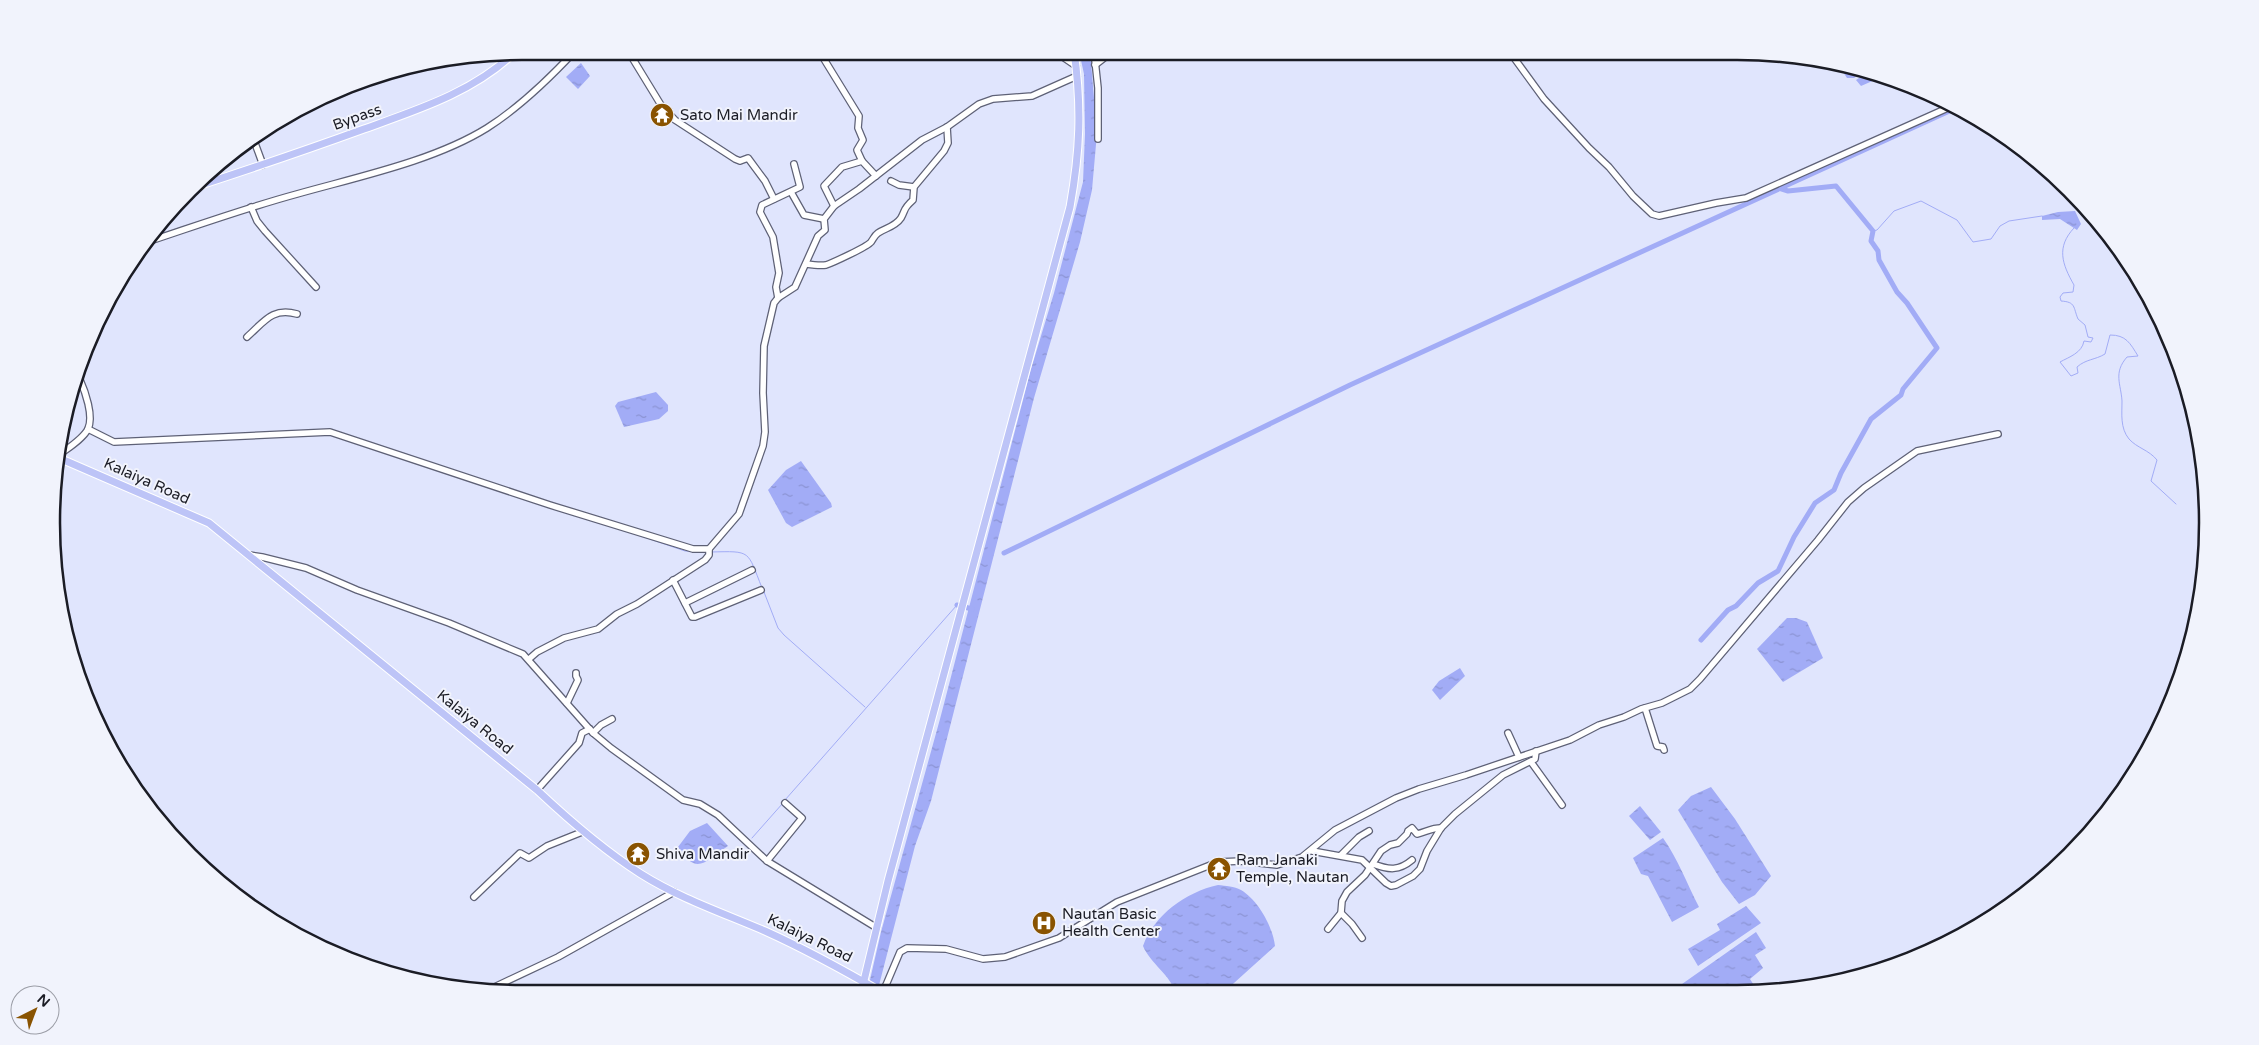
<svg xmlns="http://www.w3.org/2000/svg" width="2259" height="1045" font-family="'Varela Round',sans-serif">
  <defs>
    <pattern id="water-ripples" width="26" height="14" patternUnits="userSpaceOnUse" patternTransform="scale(1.25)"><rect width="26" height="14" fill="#a2acf6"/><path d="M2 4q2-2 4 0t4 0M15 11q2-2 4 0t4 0" fill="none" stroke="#8b93d3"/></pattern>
  </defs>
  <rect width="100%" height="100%" fill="#e0e5fd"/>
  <g fill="url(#water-ripples)">
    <polygon points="1079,51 1090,51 1097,133 1092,190 1080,242 1034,398 931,801 915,846 877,993 867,993 881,932 940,719 1031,369 1054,293 1083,182 1085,134 1084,74"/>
    <polygon points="581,63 590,76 578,89 566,77"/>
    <polygon points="1847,66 1864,71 1854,78 1847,78 1841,69"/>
    <polygon points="1868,72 1874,74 1877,79 1861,86 1856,80"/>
    <polygon points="2075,211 2081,224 2077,230 2060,219 2042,220 2042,216 2058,212"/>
    <polygon points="656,392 668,405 668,411 659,419 624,427 615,406 618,402"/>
    <polygon points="801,461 831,503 832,507 792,527 786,523 768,490 786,470"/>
    <polygon points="1787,618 1796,618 1807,622 1823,658 1783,682 1757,649"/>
    <polygon points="1460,668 1465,676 1440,700 1432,690 1439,681"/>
    <polygon points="1711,787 1735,819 1771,876 1755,895 1739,904 1722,882 1678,810 1691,796"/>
    <polygon points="1640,806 1661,832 1650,840 1629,816"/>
    <path d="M707 823 728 846C705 861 697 877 678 847L690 831Z"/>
    <path d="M1663 838C1678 859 1687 884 1699 907L1672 922 1648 876 1641 874 1633 858Z"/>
    <path d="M1218 885C1226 886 1234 886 1241 890 1258 900 1273 927 1275 946L1224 992H1175C1172 977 1150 963 1143 946 1154 915 1186 892 1218 885Z"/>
    <polygon points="1746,906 1761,923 1698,966 1688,949 1720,930 1717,924"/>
    <polygon points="1756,932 1766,948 1755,955 1763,968 1750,979 1757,990 1686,990 1682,984"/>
  </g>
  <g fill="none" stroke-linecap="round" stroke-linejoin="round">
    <g stroke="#a2acf6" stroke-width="1">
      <path d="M2074 228C2056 247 2062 264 2074 285L2073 292 2063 293 2060 297 2061 301C2076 302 2073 307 2078 319L2085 325 2088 337 2093 338 2091 342 2084 341C2082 353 2069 357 2060 362L2071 376 2078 373 2077 367C2086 359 2095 360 2105 354L2110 335C2126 335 2130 343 2138 356L2127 357C2113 373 2121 384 2122 401 2122 414 2120 428 2129 439 2137 448 2149 450 2157 460L2151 481 2176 504"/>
      <polyline points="1873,231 1877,230 1894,211 1921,201 1957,220 1973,242 1991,239 2000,226 2009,221 2042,216"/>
      <polyline points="595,522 606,525"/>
      <polyline points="632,533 685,551 707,552"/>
      <path d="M711 552C752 551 747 550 762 588"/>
      <polyline points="764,592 778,628 784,635 865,707"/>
      <polyline points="785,800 957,605"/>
      <polyline points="752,838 783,803"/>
    </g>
    <g stroke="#a2acf6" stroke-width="5">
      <polyline points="1004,553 1350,385 1956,108"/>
      <polyline points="957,605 972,609"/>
      <polyline points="1701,640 1728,610 1736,606 1758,583 1778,571 1794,537 1815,503 1834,490 1841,473 1871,419 1901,395 1903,389 1937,348 1907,303 1897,292 1879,260 1878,251 1871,241 1873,231 1836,186 1788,191 1778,188"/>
    </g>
    <g stroke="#5e6176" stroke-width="8">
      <g id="minor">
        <polyline points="628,51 661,105 675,120 735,159 740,161 748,158 765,181 774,199"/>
        <polyline points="819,51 859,116 858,128 863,140 857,150 862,161"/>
        <polyline points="1054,51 1076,66"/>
        <polyline points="1094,51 1098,88 1098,139"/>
        <polyline points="1509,51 1544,99 1589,148 1609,167 1633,196 1652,214 1659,216 1716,203 1746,198 1952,106"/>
        <polyline points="1095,65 1113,51"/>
        <polyline points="253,138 263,165"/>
        <polyline points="891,181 899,185 914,187"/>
        <polyline points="791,192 804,215 824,219"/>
        <polyline points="834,206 824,186 842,167 862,161 876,176"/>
        <polyline points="251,207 257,221 265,231 316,287"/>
        <path d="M153 240C201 224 249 207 297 194 357 177 434 161 487 128 520 107 548 80 575 51"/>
        <path d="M806 264C813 265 820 266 826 265 832 263 867 247 871 242 874 238 874 236 878 233 885 228 895 227 901 218 906 209 903 209 913 200L914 187 944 151 948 143 947 127"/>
        <polyline points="778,298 776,287 779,273 773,237 760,212 762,205 800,187 794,164"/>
        <path d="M247 337C264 322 272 307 297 314"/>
        <polyline points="88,429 114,442 330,432 550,505 693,549 709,549 739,514 763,446 765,432 763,393 764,346 774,303 778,298 795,287 818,236 825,230 824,219 834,206 859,189 922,140 947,127 979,104 993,99 1032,96 1077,76"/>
        <path d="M59 455C68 448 83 439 88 429 94 416 85 391 80 380"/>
        <polyline points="249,555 262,557 306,568 357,590 449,623 523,654 593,733 611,748 683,800 700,804 718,815 767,861 877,928"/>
        <polyline points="673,580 692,617 695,617 761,590"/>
        <polyline points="685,603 752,570"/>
        <polyline points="529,659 537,652 564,638 598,629 617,614 637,604 705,560 709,555 709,549"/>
        <polyline points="567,703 578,680 576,676 576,673"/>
        <polyline points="1645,708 1657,746 1663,747 1664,750"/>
        <polyline points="593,733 601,725 612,719"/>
        <polyline points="1508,733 1519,757"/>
        <polyline points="1531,762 1562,805"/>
        <polyline points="537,790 579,743 582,733 590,729"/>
        <polyline points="1312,851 1362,860 1386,883 1391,886 1396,885 1413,876 1420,869 1427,851 1441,828 1455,814 1503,775 1535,759 1536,751"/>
        <polyline points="1341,855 1359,837 1369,831"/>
        <polyline points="767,861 802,818 785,803"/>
        <path d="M1373 864C1389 870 1399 871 1412 860"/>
        <polyline points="474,897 520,853 529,858 547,846 582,832"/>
        <polyline points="1341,913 1352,924 1362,938"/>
        <path d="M1328 929 1341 913 1342 901 1347 892 1365 875 1381 851 1390 845 1398 843 1407 834 1408 831 1412 828 1417 834C1426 832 1431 828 1441 828"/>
        <polyline points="488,990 558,957 674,892"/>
        <polyline points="881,993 886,985 900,952 907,948 946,949 983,959 1005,957 1059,938 1117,902 1218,862 1242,861 1277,865 1302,857 1335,830 1396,798 1419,789 1466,775 1570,740 1599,725 1624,717 1641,709 1662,703 1690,689 1700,679 1818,540 1848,502 1864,488 1917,451 1998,434"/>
      </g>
    </g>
    <g stroke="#fff" stroke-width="9">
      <g id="major">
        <path d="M198 186C253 168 309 149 364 129 417 110 474 92 515 52"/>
        <path d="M59 458 209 523 537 790C570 821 603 850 641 874 679 898 723 913 765 931 805 949 845 971 883 993"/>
        <path d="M861 993 888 881 1070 207C1080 151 1082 108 1074 51"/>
      </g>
    </g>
    <use href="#minor" stroke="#fff" stroke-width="5.5"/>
    <use href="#major" stroke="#bdc4f7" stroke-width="7"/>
  </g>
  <defs>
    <g id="temple-disc" transform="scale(1.25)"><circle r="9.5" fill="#895301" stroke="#f1f3fc"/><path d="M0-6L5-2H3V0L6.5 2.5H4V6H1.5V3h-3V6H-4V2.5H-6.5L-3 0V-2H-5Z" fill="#fff"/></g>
    <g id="hospital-disc" transform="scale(1.25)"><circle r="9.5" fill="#895301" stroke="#f1f3fc"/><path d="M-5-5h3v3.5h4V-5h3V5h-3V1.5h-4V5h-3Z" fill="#fff"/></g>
  </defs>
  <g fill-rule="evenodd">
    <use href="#temple-disc" x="662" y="115"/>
    <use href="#temple-disc" x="638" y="854"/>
    <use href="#temple-disc" x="1219" y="869"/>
    <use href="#hospital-disc" x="1044" y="923"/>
  </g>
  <g text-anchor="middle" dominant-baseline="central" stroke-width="4" stroke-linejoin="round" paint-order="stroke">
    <g font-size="15" fill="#1b1c25" stroke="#f1f3fc" text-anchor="start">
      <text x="680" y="115">Sato Mai Mandir</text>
      <text x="656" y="854">Shiva Mandir</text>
      <text x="1236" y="860">Ram Janaki<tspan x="1236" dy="17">Temple, Nautan</tspan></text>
      <text x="1062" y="914">Nautan Basic<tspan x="1062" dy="17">Health Center</tspan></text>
    </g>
    <g font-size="15" fill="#1b1c25" stroke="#f1f3fc">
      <text transform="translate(357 117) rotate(-20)">Bypass</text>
      <text transform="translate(147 481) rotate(24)">Kalaiya Road</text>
      <text transform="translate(475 722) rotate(39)">Kalaiya Road</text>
      <text transform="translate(810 938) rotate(26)">Kalaiya Road</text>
    </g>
  </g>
  <path d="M0 0H2259V1045H0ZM522 60H1737A462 462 0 0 1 2199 522V523A462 462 0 0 1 1737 985H522A462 462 0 0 1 60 523V522A462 462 0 0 1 522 60Z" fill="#f1f3fc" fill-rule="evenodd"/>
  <path fill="none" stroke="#1b1c25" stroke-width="2.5" d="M522 60H1737A462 462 0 0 1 2199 522V523A462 462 0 0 1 1737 985H522A462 462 0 0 1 60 523V522A462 462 0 0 1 522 60Z"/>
  <g transform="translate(35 1010) rotate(42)"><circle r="24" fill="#f1f3fc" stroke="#9b9da6"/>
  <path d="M0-4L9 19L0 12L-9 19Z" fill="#895301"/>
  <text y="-8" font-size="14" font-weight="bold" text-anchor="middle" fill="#1b1c25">N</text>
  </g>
</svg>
